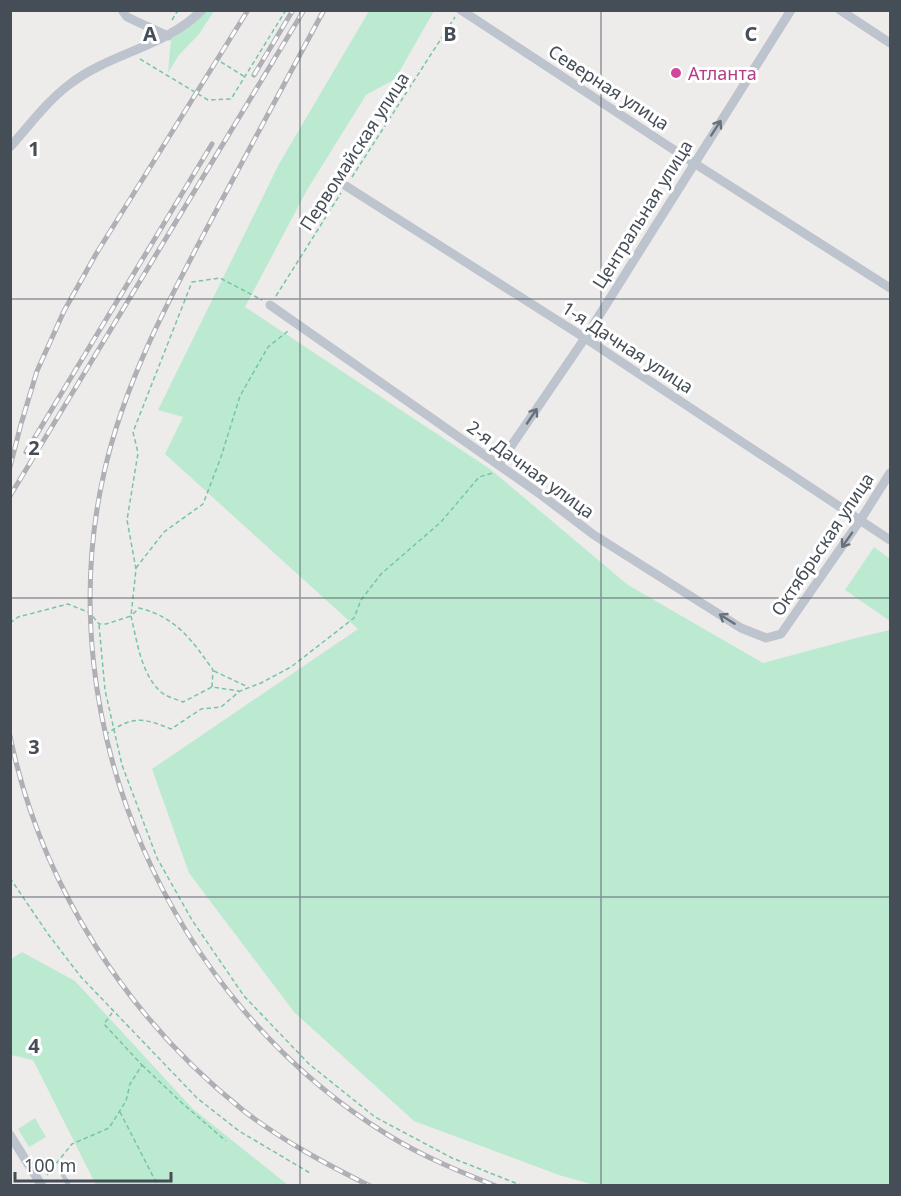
<svg xmlns="http://www.w3.org/2000/svg" width="901" height="1196" font-family="'Noto Sans',sans-serif">
  <rect width="100%" height="100%" fill="#eeebeb"/>
  <g fill="#bbead1">
    <polygon points="206,11 214,11 199,34 179,55 168,73 171,39 203,15"/>
    <polygon points="369,11 434,11 395,79 366,95 307,190 245,307 490,469 628,585 763,663 856,638 890,630 890,1185 594,1185 559,1175 414,1121 294,1012 189,873 152,769 358,629 165,454 183,417 158,410 279,164"/>
    <polygon points="874,547 890,559 890,621 845,590"/>
    <polygon points="22,952 75,981 193,1109 288,1185 96,1185 33,1060 11,1055 11,959"/>
    <polygon points="35,1118 46,1137 29,1147 18,1129"/>
  </g>
  <g fill="none" stroke-linecap="round" stroke-linejoin="round">
    <g stroke="#76c5a5" stroke-width="1.5" stroke-dasharray="4.5 3" stroke-linecap="butt">
      <polyline points="172,20 178,10"/>
      <polyline points="140,59 208,100 231,99 286,10"/>
      <polyline points="221,62 245,77"/>
      <polyline points="352,177 455,17"/>
      <polyline points="276,296 341,193"/>
      <polyline points="136,568 164,532 203,504 221,457 240,396 268,347 288,331"/>
      <polyline points="10,623 18,617 68,604 90,613 99,624 106,624 131,616 136,569 127,520 138,453 133,432 192,282 220,278 262,300"/>
      <polyline points="99,625 105,690 122,765 157,858 192,920 244,996 309,1064 375,1117 452,1158 523,1186"/>
      <polyline points="214,671 248,687"/>
      <path d="M212 687 213 670C192 640 176 617 139 608L131 616C137 641 141 674 161 692 167 697 176 699 183 702L212 687 239 691"/>
      <path d="M105 735C132 716 142 717 171 729L201 709 221 707 240 691 261 683 291 667 354 618 361 600 381 574 441 522 479 477 493 473"/>
      <polyline points="10,878 48,934 81,977 197,1098 239,1131 310,1173"/>
      <polyline points="142,1065 182,1103 226,1141"/>
      <polyline points="120,1112 158,1186"/>
      <polyline points="47,1175 72,1144 109,1128 126,1101 130,1084 142,1065 104,1024 112,1013"/>
    </g>
    <polyline stroke="#bdc4cd" stroke-width="4.5" points="63,1175 69,1186"/>
    <g stroke="#bdc4cd" stroke-width="9">
      <polyline points="122,10 127,17 168,36"/>
      <polyline points="461,10 694,163 890,288"/>
      <polyline points="840,10 890,43"/>
      <path d="M10 147C29 126 47 101 70 84 110 53 166 47 202 10"/>
      <polyline points="346,186 585,338 890,540"/>
      <polyline points="270,305 540,494 594,535 741,628 766,638 781,634 861,519 890,473"/>
      <polyline points="499,464 585,338 791,10"/>
      <polyline points="10,1135 42,1186"/>
    </g>
    <g stroke="#aeb0b5" stroke-width="5">
      <g id="rail">
        <path d="M324 10C290 72 258 134 224 196 177 285 126 374 104 473 47 724 170 1001 388 1135 422 1156 458 1171 496 1186"/>
        <polyline points="254,75 293,10"/>
        <polyline points="26,452 212,144"/>
        <polyline points="10,467 21,424 37,371 64,311 96,254 248,10"/>
        <polyline points="10,496 304,10"/>
        <path d="M10 736C41 885 126 1017 244 1111 283 1141 326 1164 370 1186"/>
      </g>
    </g>
    <use href="#rail" stroke="#fff" stroke-width="3" stroke-dasharray="9" stroke-linecap="butt"/>
  </g>
  <defs><path id="oneway-shaft" d="M-6 0H5M1.5-3L5.5 0L1.5 3" fill="none" stroke-width="1.6" stroke-linecap="round" stroke-linejoin="round" transform="scale(1.5)"/></defs>
  <g stroke="#69717a">
    <use href="#oneway-shaft" transform="translate(716 128) rotate(-57)"/>
    <use href="#oneway-shaft" transform="translate(532 416) rotate(-56)"/>
    <use href="#oneway-shaft" transform="translate(847 540) rotate(125)"/>
    <use href="#oneway-shaft" transform="translate(727 619) rotate(-148)"/>
  </g>
  <path fill="none" stroke="#454d57" stroke-width="1.5" stroke-opacity="0.55" d="M300 10V1186M601 10V1186M10 299H890M10 598H890M10 897H890"/>
  <circle fill="#d1479c" stroke="#fff" stroke-width="2" cx="676" cy="73" r="6"/>
  <g text-anchor="middle" dominant-baseline="central" stroke-width="6" stroke-linejoin="round" paint-order="stroke">
    <g font-size="18" fill="#b23c85" stroke="#fff" text-anchor="start">
      <text x="688" y="73">Атланта</text>
    </g>
    <g font-size="18" fill="#454d57" stroke="#fff">
      <text transform="translate(609 87) rotate(33)">Северная улица</text>
      <text transform="translate(354 151) rotate(-57)">Первомайская улица</text>
      <text transform="translate(642 214) rotate(-58)">Центральная улица</text>
      <text transform="translate(628 347) rotate(33)">1-я Дачная улица</text>
      <text transform="translate(531 469) rotate(36)">2-я Дачная улица</text>
      <text transform="translate(822 544) rotate(-56)">Октябрьская улица</text>
    </g>
  </g>
  <g font-size="20" text-anchor="middle" font-weight="bold" fill="#454d57" stroke="#fff" stroke-width="6" stroke-linejoin="round" paint-order="stroke">
    <text x="150" y="41">A</text>
    <text x="450" y="41">B</text>
    <text x="751" y="41">C</text>
    <text x="34" y="156">1</text>
    <text x="34" y="455">2</text>
    <text x="34" y="754">3</text>
    <text x="34" y="1053">4</text>
  </g>
  <rect width="901" height="1196" fill="none" stroke="#454d57" stroke-width="24"/>
  <path d="M15 1172v9h156v-9" fill="none" stroke="#454d57" stroke-width="3"/>
  <text x="24" y="1172" font-size="18" fill="#454d57" stroke="#ffffff" stroke-width="4.5" paint-order="stroke">100 m</text>
</svg>
